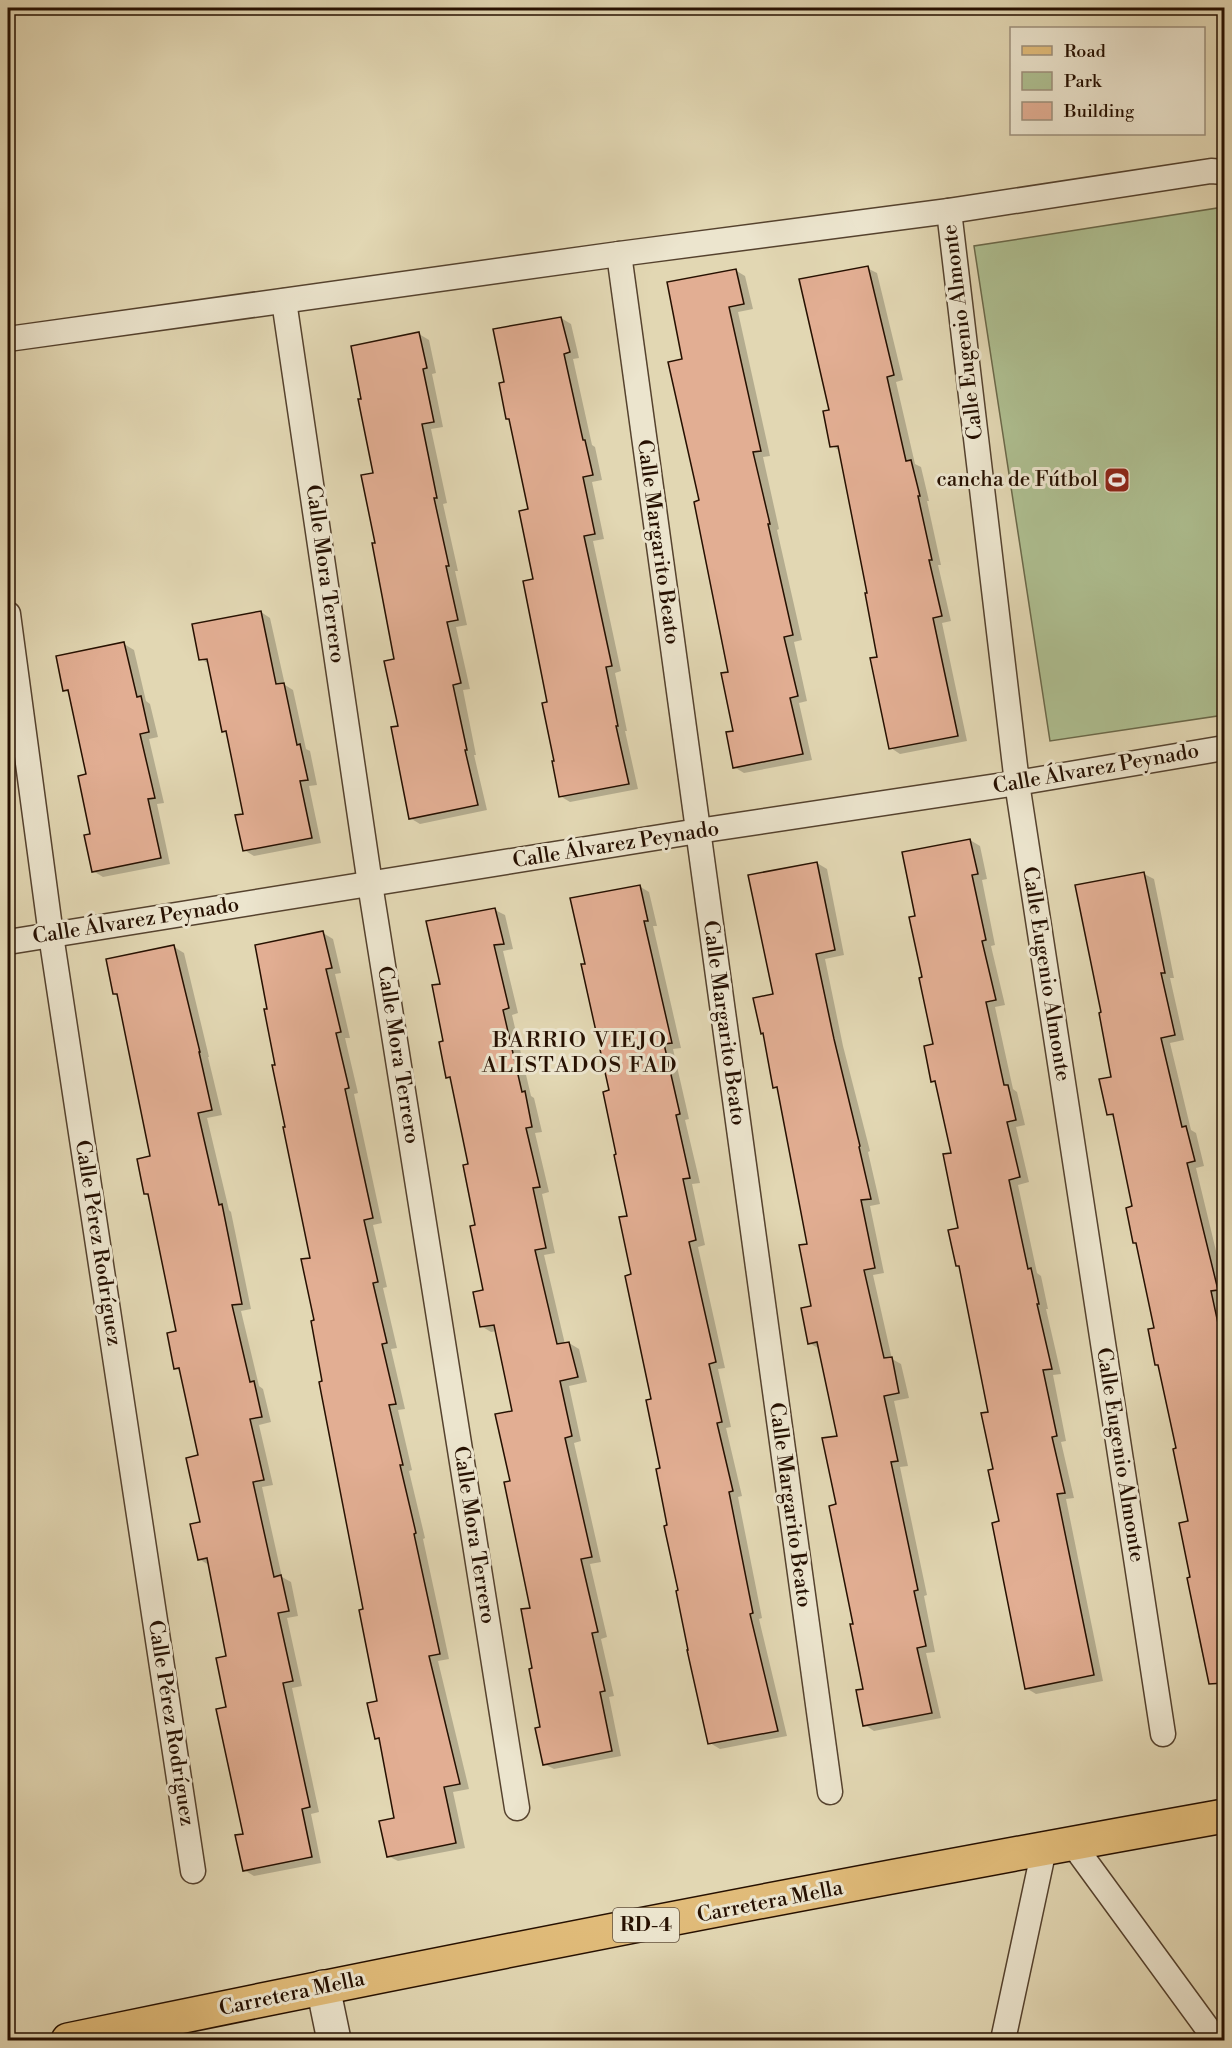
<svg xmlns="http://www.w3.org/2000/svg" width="1232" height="2048" font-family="'Libre Bodoni',serif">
  <rect width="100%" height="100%" fill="#e2d7b3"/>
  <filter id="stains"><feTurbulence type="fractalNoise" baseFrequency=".00333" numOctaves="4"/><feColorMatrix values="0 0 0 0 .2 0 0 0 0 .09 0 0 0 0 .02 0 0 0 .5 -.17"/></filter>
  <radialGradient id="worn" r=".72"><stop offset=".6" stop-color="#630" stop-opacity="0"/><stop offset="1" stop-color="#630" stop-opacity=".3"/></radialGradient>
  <polygon fill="#aebf91" stroke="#6a6849" stroke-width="1.5" points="1224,207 1224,715 1050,741 974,246"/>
  <g fill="#0003">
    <polygon points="867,268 877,273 903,380 896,382 915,464 921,467 929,501 927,501 941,565 938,565 951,621 942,623 967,741 900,754 891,748 879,658 868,594 840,451 832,446 831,411"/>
    <polygon points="735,270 745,276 753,309 738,312 770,456 763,457 779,529 777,530 802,640 794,642 807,701 799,703 812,760 744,773 734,767 734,732 730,673 701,502 684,360"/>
    <polygon points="561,318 571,324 579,358 573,359 592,445 595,447 602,480 592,482 604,539 593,541 621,671 615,673 627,731 625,731 638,789 570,802 560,796 535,580 530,511 511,420 507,418 506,384"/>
    <polygon points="419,334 429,340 436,373 432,374 443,427 431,429 447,503 443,504 458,571 455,571 467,625 456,627 470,689 463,690 476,755 474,755 487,810 420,824 410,818 399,727 396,661 377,544 375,474 363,400"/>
    <polygon points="261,612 270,618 285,685 293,690 306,749 310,751 317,785 309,786 321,843 254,856 244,850 245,815 228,733 224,731 209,664 201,659"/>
    <polygon points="124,644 134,650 146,701 150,704 158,737 149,739 164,803 157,804 170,864 103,877 93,871 88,775 71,694 64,690"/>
    <polygon points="970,840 980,846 987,879 982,880 995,945 991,946 1005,1005 995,1007 1013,1089 1017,1092 1025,1125 1016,1127 1029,1182 1018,1185 1037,1273 1041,1276 1048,1309 1046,1309 1061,1374 1053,1375 1066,1441 1061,1442 1074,1498 1066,1499 1103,1681 1036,1694 1026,1688 1001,1523 990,1413 961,1268 957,1266 959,1229 953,1154 938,1084 933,1081 934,1045 917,917"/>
    <polygon points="817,863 827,869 844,955 825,959 843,1046 870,1151 868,1152 880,1204 870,1206 884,1273 873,1275 892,1359 901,1364 909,1398 894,1401 908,1466 900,1467 927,1595 924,1596 935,1652 926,1653 941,1718 874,1731 865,1725 865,1690 838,1506 839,1437 820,1349 809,1343 813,1307 809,1245 779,1089 775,1087 764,1034 762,1033"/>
    <polygon points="1144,874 1154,879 1174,978 1170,978 1184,1040 1170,1043 1191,1130 1196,1133 1204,1166 1196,1168 1224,1284 1224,1296 1220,1296 1224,1316 1224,1674 1215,1676 1206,1670 1198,1636 1201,1636 1192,1578 1190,1522 1178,1450 1160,1366 1156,1364 1155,1329 1137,1244 1135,1242 1134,1208 1115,1118 1108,1114 1113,1078 1103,1013"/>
    <polygon points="639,886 649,892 657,926 653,926 681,1048 673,1049 689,1119 685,1120 700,1183 692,1184 705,1245 698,1247 725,1368 718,1369 731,1427 726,1428 742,1496 738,1497 762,1618 759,1619 787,1736 720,1749 710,1743 679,1591 669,1526 653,1400 633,1276 628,1217 617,1156 611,1092 586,965"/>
    <polygon points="495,910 505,915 513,949 503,951 518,1013 512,1015 531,1096 534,1098 542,1132 535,1133 549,1192 542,1194 555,1253 544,1255 565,1344 569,1343 579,1349 587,1382 569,1386 581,1441 574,1443 601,1562 590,1564 607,1637 601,1639 614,1696 609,1697 621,1756 554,1769 544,1764 534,1669 531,1609 512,1482 514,1412 497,1331 491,1332 481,1326 485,1291 470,1165 452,1080 447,1077 445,1042 441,985"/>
    <polygon points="323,933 333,939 341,973 335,974 350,1038 345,1038 358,1093 354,1094 382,1223 373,1225 387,1287 383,1288 397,1348 391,1349 405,1409 398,1410 412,1470 409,1471 425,1538 423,1539 449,1659 438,1661 469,1789 453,1792 465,1848 398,1861 388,1856 396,1819 381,1740 376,1738 379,1702 365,1610 324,1382 316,1321 312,1259 287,1128 269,1010"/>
    <polygon points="174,947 184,953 209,1057 208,1057 222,1115 207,1118 229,1210 231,1212 251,1309 241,1311 259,1386 263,1389 271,1422 259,1425 273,1485 262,1487 282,1577 291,1582 298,1616 287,1618 302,1686 292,1688 319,1812 311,1814 321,1863 254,1876 244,1870 245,1835 228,1708 227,1657 209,1565 199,1559 202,1523 200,1456 182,1372 175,1368 178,1333 150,1196 146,1194 151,1157 119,996 114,994"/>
  </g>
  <g fill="#e2ae93" stroke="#261001" stroke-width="1.5">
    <polygon points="868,266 894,375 887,377 906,461 911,460 920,496 918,496 932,560 929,560 942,616 933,618 958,736 889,749 870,658 877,657 865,593 867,593 838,446 830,447 823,411 829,410 799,279"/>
    <polygon points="736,269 744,304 729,307 761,451 753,452 770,524 768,524 793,635 784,637 798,696 790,698 803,754 733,768 726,732 733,731 721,673 728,672 694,502 699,500 668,362 682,359 667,282"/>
    <polygon points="561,317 570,352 564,354 583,440 585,440 593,475 583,477 595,534 584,536 612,666 606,667 618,726 616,726 629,784 559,797 552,761 554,761 542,703 547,702 523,581 533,579 519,511 528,509 509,419 506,419 499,383 504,382 493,329"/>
    <polygon points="419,332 427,368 423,369 434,422 422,424 437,498 434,498 449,566 446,566 458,620 447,622 461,683 453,685 467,750 465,750 478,805 409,819 391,727 398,726 384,661 394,659 372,543 375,543 361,475 373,473 358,399 361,399 351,346"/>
    <polygon points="261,611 276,684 284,683 297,745 300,744 308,780 300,781 312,838 243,851 235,815 243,814 226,731 222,732 207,659 199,660 192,624"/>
    <polygon points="124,642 137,697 141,696 149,732 140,734 155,798 148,799 161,858 92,872 84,835 90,834 78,776 86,774 68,690 63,691 56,656"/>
    <polygon points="970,839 978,874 972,875 986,940 982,941 996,1000 986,1002 1004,1085 1008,1085 1016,1120 1007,1122 1020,1177 1009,1180 1028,1269 1031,1268 1039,1304 1037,1304 1052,1369 1043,1370 1057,1436 1052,1437 1065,1493 1057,1494 1094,1675 1025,1689 992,1523 999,1521 988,1470 993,1469 981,1413 988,1412 959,1266 956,1266 948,1230 958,1228 943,1154 951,1153 935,1081 931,1082 924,1046 933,1044 919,978 922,977 909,917 915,916 902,852"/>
    <polygon points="817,862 835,950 816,954 834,1039 860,1146 859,1147 871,1199 861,1200 875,1268 864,1270 884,1358 892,1357 899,1393 884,1396 898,1461 891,1462 918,1590 914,1591 926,1646 917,1648 932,1713 863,1726 856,1690 863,1689 850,1624 853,1624 829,1506 836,1504 822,1438 837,1436 817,1342 808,1344 801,1308 811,1306 799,1245 807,1244 777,1087 773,1088 763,1033 761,1034 753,998 773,994 748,875"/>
    <polygon points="1144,872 1165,973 1161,973 1175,1035 1161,1038 1182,1127 1186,1126 1195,1161 1187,1163 1218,1290 1211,1291 1224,1351 1224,1683 1209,1684 1187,1578 1190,1577 1179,1523 1188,1521 1173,1449 1176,1448 1158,1365 1155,1365 1148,1329 1154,1328 1136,1243 1133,1243 1126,1208 1132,1206 1113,1114 1107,1115 1099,1079 1111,1077 1099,1013 1101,1012 1075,885"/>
    <polygon points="640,885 648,921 644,921 672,1043 664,1044 680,1114 676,1115 690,1178 683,1179 696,1240 689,1242 716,1362 709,1364 722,1422 717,1423 733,1491 729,1492 753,1613 750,1614 778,1731 708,1744 687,1650 688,1650 676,1591 678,1590 664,1526 667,1525 656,1469 660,1468 646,1400 651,1399 625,1276 631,1274 619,1217 627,1216 614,1155 616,1154 603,1092 609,1090 581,964 585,964 570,898"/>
    <polygon points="495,908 504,944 494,945 509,1008 503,1010 522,1092 525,1091 532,1127 526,1128 540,1187 533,1188 546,1248 535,1250 557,1344 569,1342 578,1377 560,1381 572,1436 565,1438 592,1557 581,1559 598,1632 592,1633 605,1691 600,1692 612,1751 543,1765 535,1728 540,1727 529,1669 532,1668 521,1609 530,1608 504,1482 510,1481 495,1414 512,1411 494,1325 480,1327 473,1292 483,1290 470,1226 475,1225 463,1165 468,1164 450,1077 446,1078 439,1042 443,1041 432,985 440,984 426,921"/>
    <polygon points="323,931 332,968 326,969 341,1032 336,1033 349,1088 345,1089 373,1218 364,1220 378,1282 373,1283 387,1343 382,1344 396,1404 389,1405 403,1465 400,1465 416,1533 414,1534 440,1654 429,1656 460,1784 444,1787 456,1843 387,1857 379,1821 394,1818 379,1738 375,1739 367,1703 377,1701 359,1610 363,1609 319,1382 322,1381 311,1321 314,1320 301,1259 310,1258 283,1127 285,1127 272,1065 275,1065 264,1009 267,1009 255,945"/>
    <polygon points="174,945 200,1052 199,1052 212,1110 198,1113 219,1205 222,1204 242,1304 232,1305 250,1382 254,1381 262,1417 250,1419 264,1480 253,1482 274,1577 281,1575 289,1611 278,1613 293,1681 283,1683 310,1807 302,1809 312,1857 243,1871 235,1835 243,1834 216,1709 226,1707 216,1658 226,1656 207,1558 198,1560 190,1524 200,1522 186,1458 198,1455 179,1368 174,1369 167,1333 176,1331 148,1194 144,1194 137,1159 150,1156 117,994 113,994 106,959"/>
  </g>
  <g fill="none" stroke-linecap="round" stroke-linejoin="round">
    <g stroke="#55422e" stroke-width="27">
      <g id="lane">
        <polyline points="949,211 1017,783 1163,1734"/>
        <polyline points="619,254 830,1792"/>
        <polyline points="284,301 370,884 517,1808"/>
        <polyline points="8,339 619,254 949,211 1211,171 1224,172"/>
        <polyline points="8,614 51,935 193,1871"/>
        <polyline points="8,942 698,831 1017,783 1224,748"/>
        <polyline points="1072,1843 1216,2040"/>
        <polyline points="1003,2040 1044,1849"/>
      </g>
    </g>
    <g stroke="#55422e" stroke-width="36">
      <polyline id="street" points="323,1987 334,2040"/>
    </g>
    <g stroke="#261001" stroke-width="36">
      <path id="primary" d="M68 2040C452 1960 838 1885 1224 1816"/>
    </g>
    <use href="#lane" stroke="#ece5ce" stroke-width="24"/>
    <use href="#street" stroke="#ece5ce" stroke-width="33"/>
    <use href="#primary" stroke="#e1bc7a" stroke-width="33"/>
  </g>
  <defs>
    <g id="stadium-square" transform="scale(1.35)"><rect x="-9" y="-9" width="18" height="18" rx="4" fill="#8f2418" stroke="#ece5ce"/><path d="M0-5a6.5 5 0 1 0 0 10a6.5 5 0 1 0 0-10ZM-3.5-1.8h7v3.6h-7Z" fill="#fff"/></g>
  </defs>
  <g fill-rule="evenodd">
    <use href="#stadium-square" x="1117" y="480"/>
  </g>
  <g text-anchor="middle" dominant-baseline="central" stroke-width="6" stroke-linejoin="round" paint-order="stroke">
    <rect fill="#ece5ce" stroke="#61503e" stroke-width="1.5" x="613" y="1908" width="66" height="34" rx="4.5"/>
    <g font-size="20" font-weight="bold" fill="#261001">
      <text x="646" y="1925">RD-4</text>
    </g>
    <g font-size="21" fill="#261001" stroke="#ece5ce">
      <text transform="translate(963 332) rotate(-97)">Calle Eugenio Almonte</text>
      <text transform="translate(658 542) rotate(82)">Calle Margarito Beato</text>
      <text transform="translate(325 574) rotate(82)">Calle Mora Terrero</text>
      <text transform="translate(1096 769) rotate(-10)">Calle Álvarez Peynado</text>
      <text transform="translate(616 845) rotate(-9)">Calle Álvarez Peynado</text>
      <text transform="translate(136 921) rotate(-9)">Calle Álvarez Peynado</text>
      <text transform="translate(1046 974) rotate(81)">Calle Eugenio Almonte</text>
      <text transform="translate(724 1023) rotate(82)">Calle Margarito Beato</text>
      <text transform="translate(398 1055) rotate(81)">Calle Mora Terrero</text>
      <text transform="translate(98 1243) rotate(81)">Calle Pérez Rodríguez</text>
      <text transform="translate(1120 1455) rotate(81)">Calle Eugenio Almonte</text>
      <text transform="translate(790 1505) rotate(82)">Calle Margarito Beato</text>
      <text transform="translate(474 1535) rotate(81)">Calle Mora Terrero</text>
      <text transform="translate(171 1723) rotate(81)">Calle Pérez Rodríguez</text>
      <text transform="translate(770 1902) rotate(-11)">Carretera Mella</text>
      <text transform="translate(292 1994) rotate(-12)">Carretera Mella</text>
    </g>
    <g font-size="21" fill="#261001" stroke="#ece5ce" text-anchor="end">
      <text x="1098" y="480">cancha de Fútbol</text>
    </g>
    <g font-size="22" letter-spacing="1.5" fill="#261001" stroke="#ece5ce">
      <text x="580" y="1040">BARRIO VIEJO<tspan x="580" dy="25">ALISTADOS FAD</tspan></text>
    </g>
  </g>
  <rect width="1232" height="2048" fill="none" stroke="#e2d7b3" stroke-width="30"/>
  <rect x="9" y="9" width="1214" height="2030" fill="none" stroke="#261001" stroke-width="3"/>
  <rect x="15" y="15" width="1202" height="2018" fill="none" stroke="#261001" stroke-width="1.5"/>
  <rect x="1010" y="27" width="195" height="108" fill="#ece5ce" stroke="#9d907c" stroke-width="1.5"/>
  <rect x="1022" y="46" width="30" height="9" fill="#e1bc7a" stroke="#9d907c" stroke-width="1.5"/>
  <text x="1064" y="57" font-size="18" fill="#261001">Road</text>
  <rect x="1022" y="72" width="30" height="18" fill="#aebf91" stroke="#9d907c" stroke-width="1.5"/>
  <text x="1064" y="87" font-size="18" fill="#261001">Park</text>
  <rect x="1022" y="102" width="30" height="18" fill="#e2ae93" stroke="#9d907c" stroke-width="1.5"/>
  <text x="1064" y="117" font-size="18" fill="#261001">Building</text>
  <rect width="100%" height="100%" filter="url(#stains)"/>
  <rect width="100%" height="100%" fill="url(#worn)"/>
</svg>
